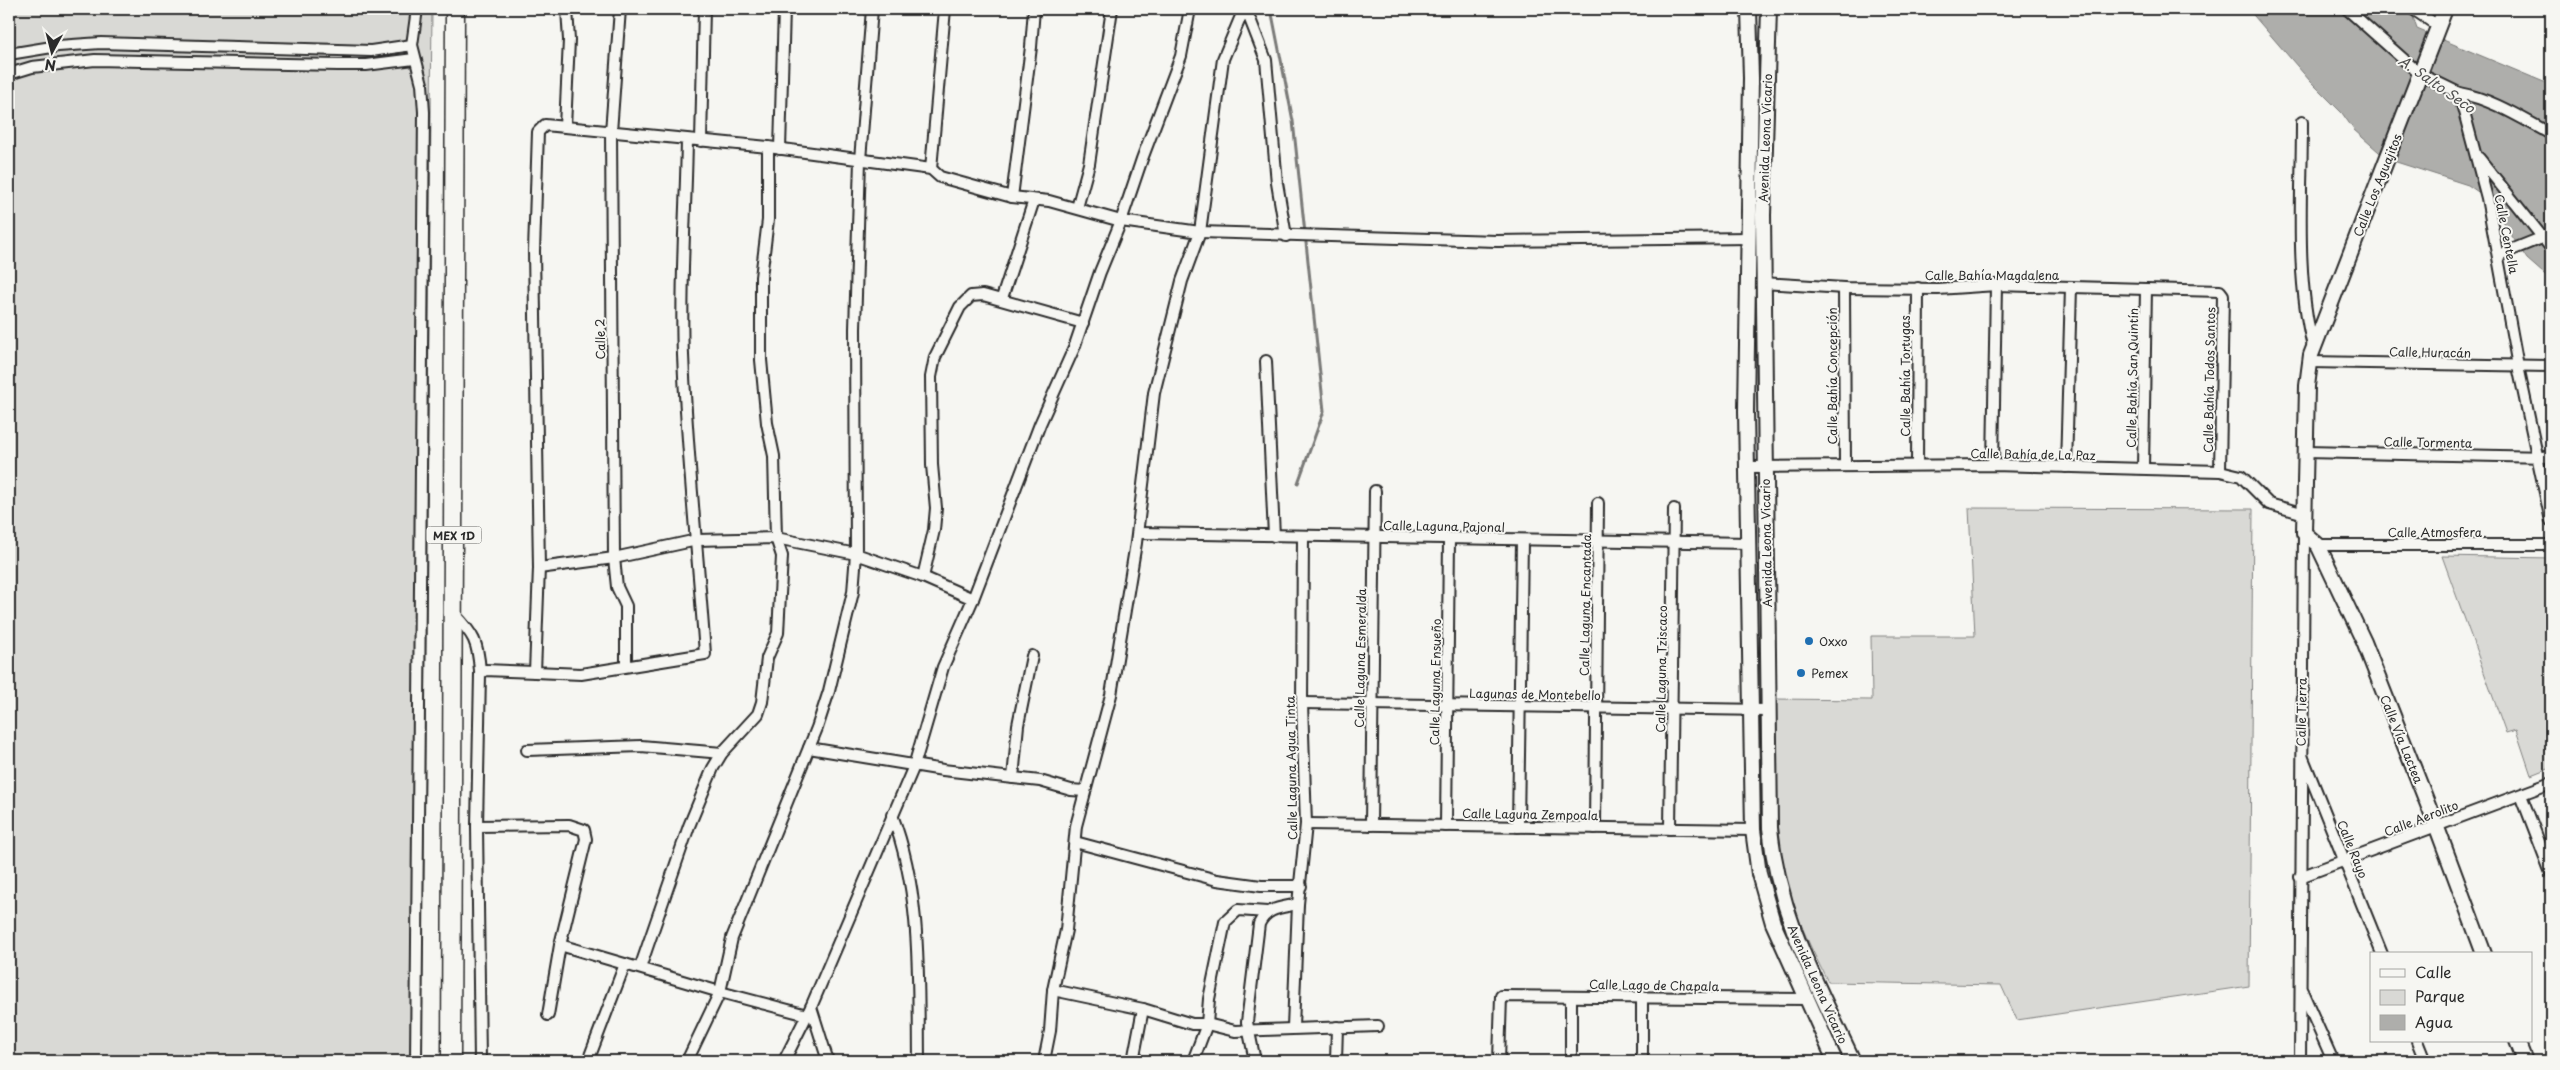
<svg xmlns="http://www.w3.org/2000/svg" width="2560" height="1070" font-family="'Playpen Sans',sans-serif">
  <rect width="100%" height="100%" fill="#f6f6f2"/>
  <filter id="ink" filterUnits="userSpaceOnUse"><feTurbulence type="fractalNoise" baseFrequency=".02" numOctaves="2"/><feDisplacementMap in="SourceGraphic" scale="10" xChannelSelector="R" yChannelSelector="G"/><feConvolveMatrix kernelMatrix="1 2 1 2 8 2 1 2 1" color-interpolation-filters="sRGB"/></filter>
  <g filter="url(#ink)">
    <g fill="#d9d9d5" stroke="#828280">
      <polygon points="9,9 432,9 422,1061 9,1061"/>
      <path d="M1969 508 2253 509 2249 986 2017 1020 2001 985 1828 982C1816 958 1804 934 1795 909 1772 843 1776 768 1775 699L1872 700 1871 636H1975Z"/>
      <polygon points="2442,556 2551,558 2551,767 2531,775 2516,730 2506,733"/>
    </g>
    <polygon fill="#aeaeab" stroke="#7a7a78" points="2248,9 2401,9 2413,17 2417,29 2551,85 2551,280 2527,259 2487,198 2468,185 2387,159 2354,130 2342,113 2310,81"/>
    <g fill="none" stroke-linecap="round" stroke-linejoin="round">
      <polyline stroke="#7a7a78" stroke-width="3" points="1271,9 1293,121 1324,411 1298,483"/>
      <g stroke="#2b2b2b" stroke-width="14">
        <g id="street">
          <polyline points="620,9 611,132 614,558 617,587 626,606 626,666"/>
          <polyline points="1246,9 1266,60 1277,183 1286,236"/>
          <polyline points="2347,9 2420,74 2459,93 2487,198 2518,366 2551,521"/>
          <polyline points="2413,9 2438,26"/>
          <polyline points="9,54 58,46 101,43 371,51 412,45"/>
          <polyline points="9,74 32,67 95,60 338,65 366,65 414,59"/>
          <path d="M2459 93C2492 99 2521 118 2551 134"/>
          <path d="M2302 122C2302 194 2295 276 2313 346"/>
          <polyline points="565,127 569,40 567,9"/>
          <path d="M687 139C686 211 680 284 683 355 687 455 698 554 705 654L581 674 535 672 539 568 534 251 538 132 545 125 768 147 931 169 940 177 1012 197 1049 201 1121 221 1200 232 1497 241 1750 238"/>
          <polyline points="701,141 704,9"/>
          <polyline points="780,149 784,9"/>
          <polyline points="2479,158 2551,248"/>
          <polyline points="931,169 945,9"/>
          <polyline points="1012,197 1031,47 1034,9"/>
          <polyline points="1077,208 1089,164 1112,9"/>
          <polyline points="2499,255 2551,234"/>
          <polyline points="1763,283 1844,288 1938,289 1996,285 2220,291 2223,295 2220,471"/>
          <polyline points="1844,288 1845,464"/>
          <polyline points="1002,298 1034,200"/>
          <polyline points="1266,361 1274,536"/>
          <polyline points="2309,362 2551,366"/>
          <polyline points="2305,452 2551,457"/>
          <polyline points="1917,465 1918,288"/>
          <polyline points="1993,465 1996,285"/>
          <polyline points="1747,467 1993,465 2220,471 2241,476 2269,504 2305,514"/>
          <polyline points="2066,467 2071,287"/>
          <polyline points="2143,468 2146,289"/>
          <polyline points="1138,533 1750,543"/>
          <polyline points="2318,545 2551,545"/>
          <polyline points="539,568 614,558 697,540 776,538 856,554 923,577 973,599"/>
          <polyline points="923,577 934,530 936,508 932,465 931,377 935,357 960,307 971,296 983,295 1083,323"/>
          <path d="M454 614C474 635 478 642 480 671"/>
          <polyline points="1302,703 1767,710"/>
          <polyline points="809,748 943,770 1040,781 1071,790 1084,791"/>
          <polyline points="527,750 641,746 722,753"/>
          <polyline points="2303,758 2382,954"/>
          <polyline points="1013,778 1018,725 1032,656"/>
          <polyline points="2521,795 2551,873"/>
          <path d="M892 815C922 893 918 979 919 1061"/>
          <polyline points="1306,824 1753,830"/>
          <polyline points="1371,825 1375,491"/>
          <polyline points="477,826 569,825 584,830 586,839 560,945 548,1015"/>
          <polyline points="1446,826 1449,539"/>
          <polyline points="1518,827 1522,540"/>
          <polyline points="1595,828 1598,503"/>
          <polyline points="1670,829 1674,509"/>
          <polyline points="1075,842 1217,880 1261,886 1301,886"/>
          <polyline points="2300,877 2551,783"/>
          <polyline points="560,945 720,992 807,1015"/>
          <polyline points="640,968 689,826 713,768 722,753 758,714 762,702 767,658 778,633 782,556 776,538 774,456 767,423 761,360 761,277 768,220 768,147"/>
          <polyline points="1053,990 1143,1009 1192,1024 1207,1024 1235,1031 1378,1026"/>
          <polyline points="2302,991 2333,1061"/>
          <polyline points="811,1007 828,1061"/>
          <polyline points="1293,1027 1298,904 1306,824 1302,703 1303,537"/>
          <polyline points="2417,1041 2425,1061"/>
          <polyline points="416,1061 424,112 422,84 412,45 417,9"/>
          <polyline points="480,1061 477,826 480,674 485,670 535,672"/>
          <polyline points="588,1061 625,964"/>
          <polyline points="687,1061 720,992 732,938 817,728 829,691 853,592 856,554 855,329 860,160 872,9"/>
          <polyline points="784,1061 811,1007 914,766 943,667 973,599 1040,424 1074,348 1100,272 1121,221 1142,159 1181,56 1190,9"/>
          <polyline points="1044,1061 1050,1031 1053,990 1066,930 1076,826 1111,695 1136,543 1154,393 1182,281 1200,232 1223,59 1244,9"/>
          <polyline points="1133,1061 1143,1009"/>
          <polyline points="1193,1061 1207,1024 1209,999 1225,922 1238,910 1267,912"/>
          <path d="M1255 1061 1247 1022 1259 924C1267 907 1281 908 1298 904"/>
          <polyline points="1336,1061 1337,1027"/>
          <polyline points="1499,1061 1501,996 1807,999"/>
          <polyline points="1571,1061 1571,997"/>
          <polyline points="1642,1061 1642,998"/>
          <polyline points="2300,1061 2304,533"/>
        </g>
      </g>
      <g stroke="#2b2b2b" stroke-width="18">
        <g id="secondary">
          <polyline points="1749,9 1751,78 1746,411 1753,830 1759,874 1773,923 1835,1061"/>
          <path d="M1769 9 1763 215 1770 828C1779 918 1816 982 1853 1061"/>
          <polyline points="2445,9 2311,355 2307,386 2304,533 2318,545 2364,642 2436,825 2484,954"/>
          <polyline points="2517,1041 2525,1061"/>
        </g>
      </g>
      <g stroke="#2b2b2b" stroke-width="21">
        <polyline id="highway" points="451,1061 455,9"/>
      </g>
      <use href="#street" stroke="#f6f6f2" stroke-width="10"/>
      <use href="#secondary" stroke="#f6f6f2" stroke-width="14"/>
      <use href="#highway" stroke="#f6f6f2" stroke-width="18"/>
    </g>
  </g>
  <g fill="#1f6fb2" stroke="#f6f6f2" stroke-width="2">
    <circle cx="1809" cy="641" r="5"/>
    <circle cx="1801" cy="673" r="5"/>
  </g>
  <g text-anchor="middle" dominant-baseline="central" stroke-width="4" stroke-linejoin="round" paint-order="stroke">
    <rect fill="#f6f6f2" stroke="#686867" stroke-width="1" x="426.5" y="526.5" width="55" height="17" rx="4"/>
    <g font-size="11" font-weight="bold" fill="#2b2b2b">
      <text x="454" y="535">MEX 1D</text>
    </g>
    <g font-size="12" fill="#2b2b2b" stroke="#f6f6f2">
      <text transform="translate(1765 138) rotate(-88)">Avenida Leona Vicario</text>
      <text transform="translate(2377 185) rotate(-68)">Calle Los Aguajitos</text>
      <text transform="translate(2507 234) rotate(79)">Calle Centella</text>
      <text x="1992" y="275">Calle Bahía Magdalena</text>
      <text transform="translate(600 339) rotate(-90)">Calle 2</text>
      <text transform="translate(2430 352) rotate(1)">Calle Huracán</text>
      <text transform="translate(1832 376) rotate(-90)">Calle Bahía Concepción</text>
      <text transform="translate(1905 376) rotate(-90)">Calle Bahía Tortugas</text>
      <text transform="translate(2132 378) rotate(-89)">Calle Bahía San Quintín</text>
      <text transform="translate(2209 380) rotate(-89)">Calle Bahía Todos Santos</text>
      <text transform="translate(2428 442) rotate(1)">Calle Tormenta</text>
      <text transform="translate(2033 454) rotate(1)">Calle Bahía de La Paz</text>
      <text transform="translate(1444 526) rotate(1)">Calle Laguna Pajonal</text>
      <text x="2435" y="532">Calle Atmosfera</text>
      <text transform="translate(1766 543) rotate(-91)">Avenida Leona Vicario</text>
      <text transform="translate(1585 605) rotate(-89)">Calle Laguna Encantada</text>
      <text transform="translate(1360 658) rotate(-89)">Calle Laguna Esmeralda</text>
      <text transform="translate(1661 669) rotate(-89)">Calle Laguna Tziscaco</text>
      <text transform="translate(1435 682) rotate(-89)">Calle Laguna Ensueño</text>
      <text transform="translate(1535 694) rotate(1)">Lagunas de Montebello</text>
      <text transform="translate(2301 712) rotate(-89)">Calle Tierra</text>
      <text transform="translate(2402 739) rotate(68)">Calle Vía Lactea</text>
      <text transform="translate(1291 768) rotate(-91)">Calle Laguna Agua Tinta</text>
      <text transform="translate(1530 814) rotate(1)">Calle Laguna Zempoala</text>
      <text transform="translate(2421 818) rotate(-21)">Calle Aerolito</text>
      <text transform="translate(2353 849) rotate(68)">Calle Rayo</text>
      <text transform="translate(1818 984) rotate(66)">Avenida Leona Vicario</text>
      <text transform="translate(1654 985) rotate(1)">Calle Lago de Chapala</text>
    </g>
    <g font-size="12" fill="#2b2b2b" stroke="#f6f6f2" text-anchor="start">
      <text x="1819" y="641">Oxxo</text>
      <text x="1811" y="673">Pemex</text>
    </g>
    <g font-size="14" font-style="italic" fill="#525251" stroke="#f6f6f2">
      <text transform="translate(2437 84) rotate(35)">A. Salto Seco</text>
    </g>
  </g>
  <rect width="2560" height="1070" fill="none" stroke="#f6f6f2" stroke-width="30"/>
  <rect x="15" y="15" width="2530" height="1040" fill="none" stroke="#2b2b2b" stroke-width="2" filter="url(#ink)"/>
  <rect x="2370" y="952" width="162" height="90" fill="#f6f6f2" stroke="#a5a5a2"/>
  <rect x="2380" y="969" width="25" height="8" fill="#f6f6f2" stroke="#a5a5a2"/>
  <text x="2415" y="978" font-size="15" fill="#2b2b2b">Calle</text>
  <rect x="2380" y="990" width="25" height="15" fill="#d9d9d5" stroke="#a5a5a2"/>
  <text x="2415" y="1002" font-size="15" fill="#2b2b2b">Parque</text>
  <rect x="2380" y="1015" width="25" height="15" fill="#aeaeab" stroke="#a5a5a2"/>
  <text x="2415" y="1028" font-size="15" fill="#2b2b2b">Agua</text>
  <g transform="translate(52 52) rotate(187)" stroke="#f6f6f2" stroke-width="4" paint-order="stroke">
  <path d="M0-4L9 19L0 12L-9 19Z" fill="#2b2b2b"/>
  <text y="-8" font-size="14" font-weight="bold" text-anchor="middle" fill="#2b2b2b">N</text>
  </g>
</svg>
